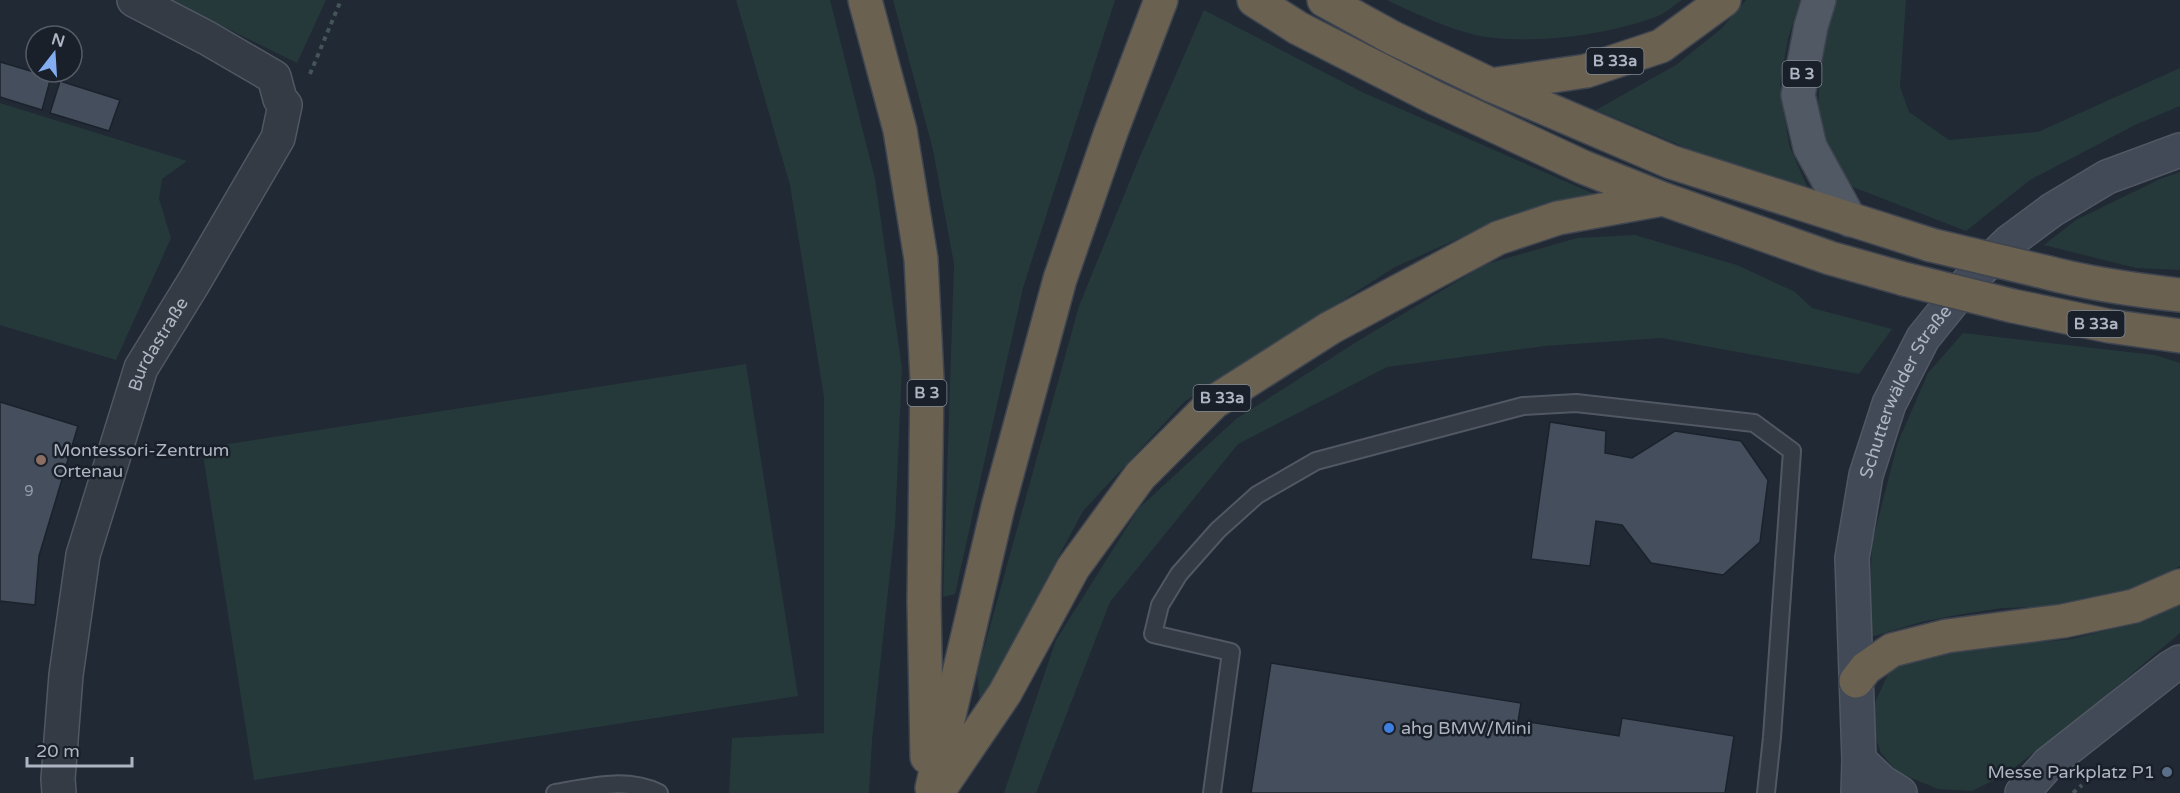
<svg xmlns="http://www.w3.org/2000/svg" width="2180" height="793" font-family="'Varela Round',sans-serif">
  <rect width="100%" height="100%" fill="#202934"/>
  <g fill="#26393a">
    <polygon points="169,0 326,0 297,63"/>
    <polygon points="736,0 830,0 875,179 902,368 895,526 872,740 869,793 729,793 732,738 824,733 824,397 790,185"/>
    <polygon points="893,0 1115,0 1023,288 955,594 943,597 954,264 933,150"/>
    <path d="M1387 0H1682C1673 6 1664 14 1655 17 1607 35 1537 44 1486 37 1455 32 1416 14 1387 0Z"/>
    <polygon points="1746,0 1800,0 1788,39 1780,84 1789,145 1809,191 1732,167 1596,110 1676,65 1721,29"/>
    <polygon points="1836,0 1906,0 1900,87 1909,112 1949,140 2038,132 2180,68 2180,106 2135,125 2030,180 1966,231 1853,187 1828,151 1818,107 1822,49"/>
    <polygon points="1204,10 1362,92 1610,201 1493,223 1395,267 1184,402 1083,511 980,703 977,673 1079,306 1138,161"/>
    <polygon points="0,103 187,161 162,179 159,199 171,238 116,360 0,325"/>
    <polygon points="2180,172 2180,270 2136,268 2044,245 2076,220 2160,179"/>
    <polygon points="1635,235 1737,265 1795,292 1812,308 1892,329 1859,374 1661,338 1545,346 1387,367 1238,444 1110,602 1036,793 1004,793 1056,640 1139,508 1236,419 1358,341 1486,264 1577,238"/>
    <polygon points="1963,333 2155,355 2180,363 2180,566 2140,588 2062,606 2002,608 1957,615 1921,622 1868,638 1872,543 1898,442 1928,373"/>
    <polygon points="746,364 798,696 254,780 202,448"/>
    <polygon points="2180,605 2180,633 2088,711 2006,774 1972,791 1938,789 1897,772 1881,753 1871,723 1876,700 1889,672 1905,656 2072,639 2149,619"/>
  </g>
  <g fill="#444e5c" stroke="#1b222c" stroke-width="1.5">
    <polygon points="0,62 51,77 42,110 0,97"/>
    <polygon points="60,81 120,100 109,131 50,113"/>
    <polygon points="0,402 78,426 39,556 35,605 0,601"/>
    <polygon points="1550,422 1606,431 1605,453 1632,458 1675,431 1741,441 1768,480 1760,542 1723,575 1651,563 1622,525 1596,521 1590,566 1531,559"/>
    <polygon points="1271,663 1521,703 1516,734 1526,736 1529,722 1619,736 1622,718 1734,736 1725,793 1251,793"/>
  </g>
  <g fill="none" stroke-linecap="round" stroke-linejoin="round">
    <g stroke="#515863" stroke-width="20">
      <g id="lane">
        <path d="M555 793C590 787 626 777 659 793"/>
        <polyline points="1212,793 1231,652 1153,634 1160,605 1179,574 1218,530 1257,495 1316,461 1523,406 1576,403 1754,423 1792,451 1772,737 1766,793"/>
      </g>
    </g>
    <g stroke="#515863" stroke-width="36">
      <g id="street">
        <path id="s1" d="M59 793 58 779 66 675 83 555 141 368 194 282 278 138 285 105 280 99 274 77 207 38 134 0"/>
      </g>
    </g>
    <g stroke="#515863" stroke-width="36">
      <g id="secondary">
        <polyline points="1859,760 1882,782 1900,793"/>
        <path id="s2" d="M1858 793 1859 760 1852 558 1866 475 1889 404 1923 338 1970 280 2009 242 2052 210 2107 177 2180 150"/>
        <polyline points="2022,793 2048,764 2170,668 2180,662"/>
      </g>
    </g>
    <g stroke="#3d444f" stroke-width="36">
      <polyline id="primary" points="1819,0 1811,26 1798,95 1810,147 1850,220"/>
    </g>
    <g stroke="#3e4550" stroke-width="36">
      <g id="highway">
        <polyline points="865,0 900,130 921,259 927,379 924,602 927,757"/>
        <polyline points="1254,0 1298,28 1435,98 1583,167 1663,199 1830,258 1904,279"/>
        <polyline points="1324,0 1393,38 1491,85 1671,162 1931,245"/>
        <polyline points="1491,85 1586,71 1661,46 1724,0"/>
        <path d="M2045 272C2090 284 2134 290 2180 295"/>
        <polyline points="2013,306 2109,326 2180,336"/>
        <polyline points="1856,681 1866,668 1892,650 1947,636 2063,621 2134,606 2180,586"/>
        <polyline points="932,788 998,507 1060,279 1111,132 1161,0"/>
        <polyline points="937,793 1005,693 1073,568 1140,476 1214,402 1330,328 1498,238 1558,218 1663,199"/>
      </g>
    </g>
    <g stroke="#445457" stroke-width="4" stroke-dasharray="4.5 4.5" stroke-linecap="butt">
      <polyline points="310,74 341,0"/>
      <polyline points="2073,793 2082,785"/>
    </g>
    <use href="#lane" stroke="#343b45" stroke-width="16"/>
    <use href="#street" stroke="#343b45" stroke-width="33"/>
    <use href="#secondary" stroke="#424a58" stroke-width="33"/>
    <use href="#primary" stroke="#515965" stroke-width="33"/>
    <use href="#highway" stroke="#6b6151" stroke-width="33"/>
    <g stroke="#3e4550" stroke-width="36" stroke-linecap="butt">
      <g id="highway-bridge">
        <polyline points="1931,245 2045,272"/>
        <polyline points="1904,279 2013,306"/>
      </g>
    </g>
    <use href="#highway-bridge" stroke="#6b6151" stroke-width="33"/>
  </g>
  <circle fill="#8d6e63" stroke="#19202a" stroke-width="2" cx="41" cy="460" r="6"/>
  <circle fill="#3f7fe0" stroke="#19202a" stroke-width="2" cx="1389" cy="728" r="6"/>
  <circle fill="#5c6f8a" stroke="#19202a" stroke-width="2" cx="2167" cy="772" r="6"/>
  <g text-anchor="middle" dominant-baseline="central" stroke-width="5" stroke-linejoin="round" paint-order="stroke">
    <g font-size="15" fill="#949ba8">
      <text x="29" y="491">9</text>
    </g>
    <g fill="#19202a" stroke="#818894" stroke-width="1.5">
      <rect x="1586.5" y="48" width="57" height="26" rx="4.5"/>
      <rect x="1782.5" y="61" width="39" height="26" rx="4.5"/>
      <rect x="2067.5" y="311" width="57" height="26" rx="4.5"/>
      <rect x="907.5" y="380" width="39" height="26" rx="4.5"/>
      <rect x="1193.5" y="385" width="57" height="26" rx="4.5"/>
    </g>
    <g font-size="16" font-weight="bold" fill="#aeb5c2">
      <text x="1615" y="61">B 33a</text>
      <text x="1802" y="74">B 3</text>
      <text x="2096" y="324">B 33a</text>
      <text x="927" y="393">B 3</text>
      <text x="1222" y="398">B 33a</text>
    </g>
    <g font-size="18" fill="#aeb5c2" stroke="#19202a">
      <text stroke="none"><textPath href="#s1" startOffset="464">Burdastraße</textPath></text>
      <text stroke="none"><textPath href="#s2" startOffset="412">Schutterwälder Straße</textPath></text>
    </g>
    <g font-size="18" fill="#aeb5c2" stroke="#19202a" text-anchor="start">
      <text x="53" y="450">Montessori-Zentrum<tspan x="53" dy="21">Ortenau</tspan></text>
      <text x="1401" y="728">ahg BMW/Mini</text>
      <text x="2155" y="772" text-anchor="end">Messe Parkplatz P1</text>
    </g>
  </g>
  <g transform="translate(54 54) rotate(17)"><circle r="28" fill="#19202a" stroke="#555c67" stroke-width="1.5"/>
  <path d="M0-4.5L10 22L0 15L-10 22Z" fill="#84acf1"/>
  <text y="-9" font-size="16" font-weight="bold" text-anchor="middle" fill="#aeb5c2">N</text>
  </g>
  <path d="M27 757v9h105v-9" fill="none" stroke="#aeb5c2" stroke-width="3"/>
  <text x="36" y="757" font-size="18" fill="#aeb5c2" stroke="#19202a" stroke-width="4.5" paint-order="stroke">20 m</text>
</svg>
